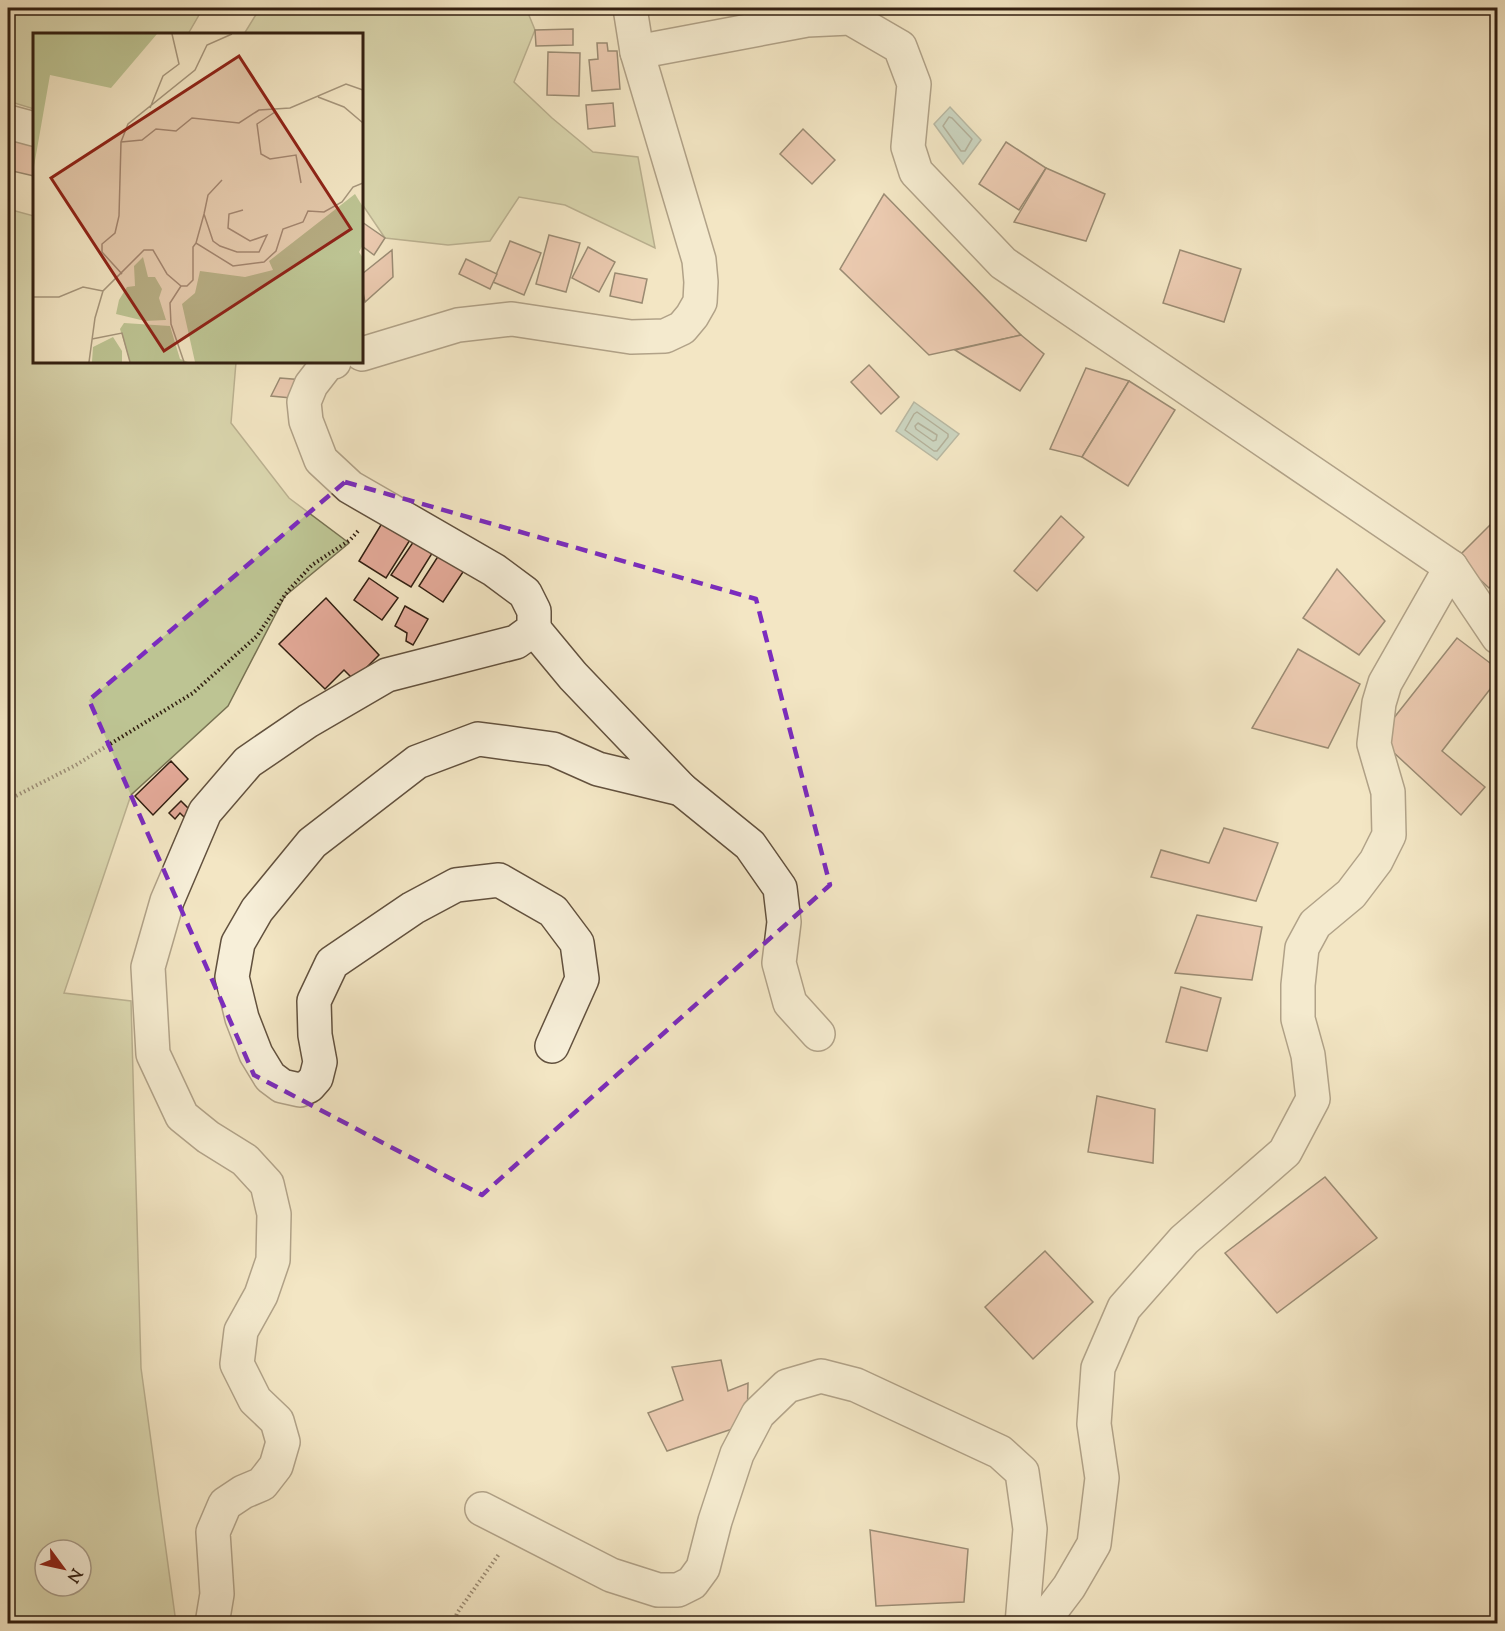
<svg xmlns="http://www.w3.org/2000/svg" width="1505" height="1631" font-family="'Sorts Mill Goudy',serif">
  <rect width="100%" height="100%" fill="#f3e6c4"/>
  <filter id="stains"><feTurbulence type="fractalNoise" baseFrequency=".00333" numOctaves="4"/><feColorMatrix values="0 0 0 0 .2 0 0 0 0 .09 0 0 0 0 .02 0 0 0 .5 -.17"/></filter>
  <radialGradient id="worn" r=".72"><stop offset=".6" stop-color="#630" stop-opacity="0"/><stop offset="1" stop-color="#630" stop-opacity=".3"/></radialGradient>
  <g fill="#bdc493" stroke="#787252" stroke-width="1.5" fill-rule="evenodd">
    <polygon points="8,8 203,8 188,34 34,34 34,109 8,101"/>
    <polygon points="260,8 526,8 535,30 514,82 552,118 593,152 638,157 655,248 565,205 519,197 490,241 448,245 385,238 362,204 362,34 244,34"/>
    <path d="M8 209 34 216V362H236L231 423 289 498 349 543 285 596 228 706 131 795 64 993 131 1001 141 1368 176 1623H8ZM45 1550H81V1586H45Z"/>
  </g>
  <g fill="#9cbfb8" stroke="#727f75" stroke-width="1.5">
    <polygon points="950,107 981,140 963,164 934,124"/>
    <polygon points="914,402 959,434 937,460 896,431"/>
  </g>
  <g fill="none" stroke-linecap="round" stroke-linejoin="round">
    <g stroke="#676f64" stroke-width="1.5">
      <polygon points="949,117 952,118 972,139 965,151 961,151 943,126"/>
      <polygon points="917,412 948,434 948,437 937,451 934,451 905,430 914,414"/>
      <polygon points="918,423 937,435 936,440 933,441 916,429 915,426"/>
    </g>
  </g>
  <g fill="#e3a998" stroke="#321f11" stroke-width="1.5">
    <polygon points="573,29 573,45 536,46 535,30"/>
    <polygon points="597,43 607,43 608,51 617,51 620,89 592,91 589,60 598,59"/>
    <polygon points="548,52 580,53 579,96 547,95"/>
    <polygon points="613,103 615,126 588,129 586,105"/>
    <polygon points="8,125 34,131 34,176 8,170"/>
    <polygon points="803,129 835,160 812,184 780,154"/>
    <polygon points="1006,142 1046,168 1019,210 979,184"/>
    <polygon points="1046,168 1105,194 1086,241 1014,222"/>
    <polygon points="884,194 1021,335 929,355 840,269"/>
    <polygon points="362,222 385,238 374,255 362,246"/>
    <polygon points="549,235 580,243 566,292 536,284"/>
    <polygon points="510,241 541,253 524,295 493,282"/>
    <polygon points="588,247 615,262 599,292 572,278"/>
    <polygon points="392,250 393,277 365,302 362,288 362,274"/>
    <polygon points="1180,250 1241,269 1224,322 1163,303"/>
    <polygon points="466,259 497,274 490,289 459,274"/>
    <polygon points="615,273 647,279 642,303 610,296"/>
    <polygon points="1021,335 1044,354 1020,391 955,350"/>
    <polygon points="869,365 899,397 881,414 851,382"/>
    <polygon points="1086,368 1129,381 1082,457 1050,449"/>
    <polygon points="280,378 304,380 302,399 271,396"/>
    <polygon points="1129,381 1175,410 1128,486 1082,457"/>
    <polygon points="387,515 415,532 386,578 359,561"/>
    <polygon points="1061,516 1084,537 1037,591 1014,571"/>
    <polygon points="1492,523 1498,529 1498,579 1489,588 1457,558"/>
    <polygon points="418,535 436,547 411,587 391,575"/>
    <polygon points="444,547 469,563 443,602 419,586"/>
    <polygon points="1337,569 1385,621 1359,655 1303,618"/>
    <polygon points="369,578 398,598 382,620 354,600"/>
    <polygon points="326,598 379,655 354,680 344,670 325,689 279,644"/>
    <polygon points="405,606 428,619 413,645 406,641 407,633 395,626"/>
    <polygon points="1457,638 1498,669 1498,679 1442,751 1485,787 1461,815 1378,738"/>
    <polygon points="1298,649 1360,684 1328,748 1252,728"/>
    <polygon points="171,761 188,779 153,815 135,796"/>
    <polygon points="181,801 191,811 184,817 180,813 175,819 169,813"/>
    <polygon points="1224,828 1278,843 1256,901 1151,877 1161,850 1209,863"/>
    <polygon points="1197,915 1262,927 1252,980 1175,973"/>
    <polygon points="1181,987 1221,998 1207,1051 1166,1042"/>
    <polygon points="1097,1096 1155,1109 1153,1163 1088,1152"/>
    <polygon points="1325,1177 1377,1238 1277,1313 1225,1253"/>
    <polygon points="1045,1251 1093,1302 1033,1359 985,1307"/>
    <polygon points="721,1360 728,1391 748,1383 747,1424 667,1451 648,1413 683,1400 672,1367"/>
    <polygon points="870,1530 968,1549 964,1602 876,1606"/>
  </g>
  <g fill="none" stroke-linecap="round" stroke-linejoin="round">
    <g stroke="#62513e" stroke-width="36">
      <g id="minor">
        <polyline points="637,52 807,20 850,18 900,47 914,84 908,147 916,172 1003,263 1451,567 1498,637"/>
        <polyline points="8,122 34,129"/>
        <polyline points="362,354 458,325 512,319 631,337 665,336 682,328 692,316 700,302 701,282 699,260 637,52 630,8"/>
        <polyline points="534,629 573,676 681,789 598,769 553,749 478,739 417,762 312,843 257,910 238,943 232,977 242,1018 256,1054 270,1077 282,1086 300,1090 309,1086 316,1078 320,1062 315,1035 314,1001 332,963 413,908 456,885 499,880 553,911 577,943 582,979 552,1046"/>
        <polyline points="681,789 750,845 780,888 784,922 779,963 790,1003 818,1034"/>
        <polyline points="482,1509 611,1575 658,1590 678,1590 692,1583 703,1568 715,1521 737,1454 758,1414 787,1386 821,1376 856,1385 1000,1452 1022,1472 1030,1529 1022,1624"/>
        <polyline points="212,1624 217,1594 213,1532 225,1504 243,1492 262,1484 276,1466 283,1442 277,1421 255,1400 237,1364 241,1331 261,1295 273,1260 274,1214 267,1184 245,1160 208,1137 182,1116 153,1054 148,967 167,901 205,812 248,762 308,721 387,675 516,642 534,629 534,611 525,593 494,570 350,487 321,460 306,421 304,402 311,385 328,363 334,362"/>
        <polyline points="1041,1624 1069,1587 1094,1544 1102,1478 1094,1424 1098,1368 1124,1308 1184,1240 1285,1152 1313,1099 1308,1055 1298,1019 1298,985 1302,948 1315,924 1351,894 1376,861 1389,835 1388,792 1374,744 1379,703 1385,683 1451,567"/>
      </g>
    </g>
    <g stroke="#321f11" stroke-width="4" stroke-dasharray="1.5 3" stroke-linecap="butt">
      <polyline points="8,800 76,765 193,693 257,636 287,592 312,565 350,540 359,530"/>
      <polyline points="454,1624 457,1613 499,1554"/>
    </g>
    <use href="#minor" stroke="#f7efd9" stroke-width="33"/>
  </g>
  <path d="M0 0H1505V1631H0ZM345 482 756 599 830 885 482 1195 254 1075 89 700Z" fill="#f3e6c4" fill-opacity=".55" fill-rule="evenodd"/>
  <path fill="none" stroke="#7b2cbf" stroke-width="4.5" stroke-dasharray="12 8" stroke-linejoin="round" d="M345 482 756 599 830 885 482 1195 254 1075 89 700Z"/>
  <g transform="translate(33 33)">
    <rect width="330" height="330" fill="#f3e6c4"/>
    <path d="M0 1H124L78 55 17 42 0 139ZM322 161 330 174V212L326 219 330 225V329H162L149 271 162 260 167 238 212 244 240 237 236 228ZM110 224 115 244H122L129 256 126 265 133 287 112 288 83 281 86 267 94 254 102 253 101 233ZM91 290 137 293 147 326 155 329H97L87 296ZM80 304 89 318V329H59L60 314Z" fill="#bdc493"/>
    <path fill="none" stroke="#a6967c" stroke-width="1.5" d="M285 64 311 74 330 90M117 75 130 43 146 31 139 1M242 79 224 91 228 121 237 126 263 122 268 150M88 109 109 107 123 96 143 98 159 85 206 90 226 77 257 75 313 51 330 57M171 181 175 162 189 147M163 210 171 181 180 208 187 213 204 219H226L234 202 217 208 195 195 196 181 210 177M89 241 69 219V211L82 200 86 183 88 109 95 91 162 37 174 12 199 1M148 253 137 270 138 291 151 329M0 264H26L50 254 70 258M59 306 89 300 97 329M56 329 62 285 70 258 111 217H120L134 241 148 253H154L160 247V214L163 210 200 233 231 229 243 218 250 196 270 189 275 178 291 179 309 169 320 154 330 150"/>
    <path fill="#8f2418" fill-opacity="0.15" stroke="#8f2418" stroke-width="3" d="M206 23 318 196 131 318 18 145Z"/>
    <rect width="330" height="330" fill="none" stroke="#321f11" stroke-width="3"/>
  </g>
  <rect width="1505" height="1631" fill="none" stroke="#f3e6c4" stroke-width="30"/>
  <rect x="9" y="9" width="1487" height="1613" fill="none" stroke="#321f11" stroke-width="3"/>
  <rect x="15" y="15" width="1475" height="1601" fill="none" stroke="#321f11" stroke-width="1.5"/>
  <g transform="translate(63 1568) rotate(123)"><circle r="28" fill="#f7efd9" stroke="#a89c89" stroke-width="1.5"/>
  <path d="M0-4.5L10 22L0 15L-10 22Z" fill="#8f2418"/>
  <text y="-9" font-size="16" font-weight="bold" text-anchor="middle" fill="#321f11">N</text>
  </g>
  <rect width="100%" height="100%" filter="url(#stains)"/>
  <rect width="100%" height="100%" fill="url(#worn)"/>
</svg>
